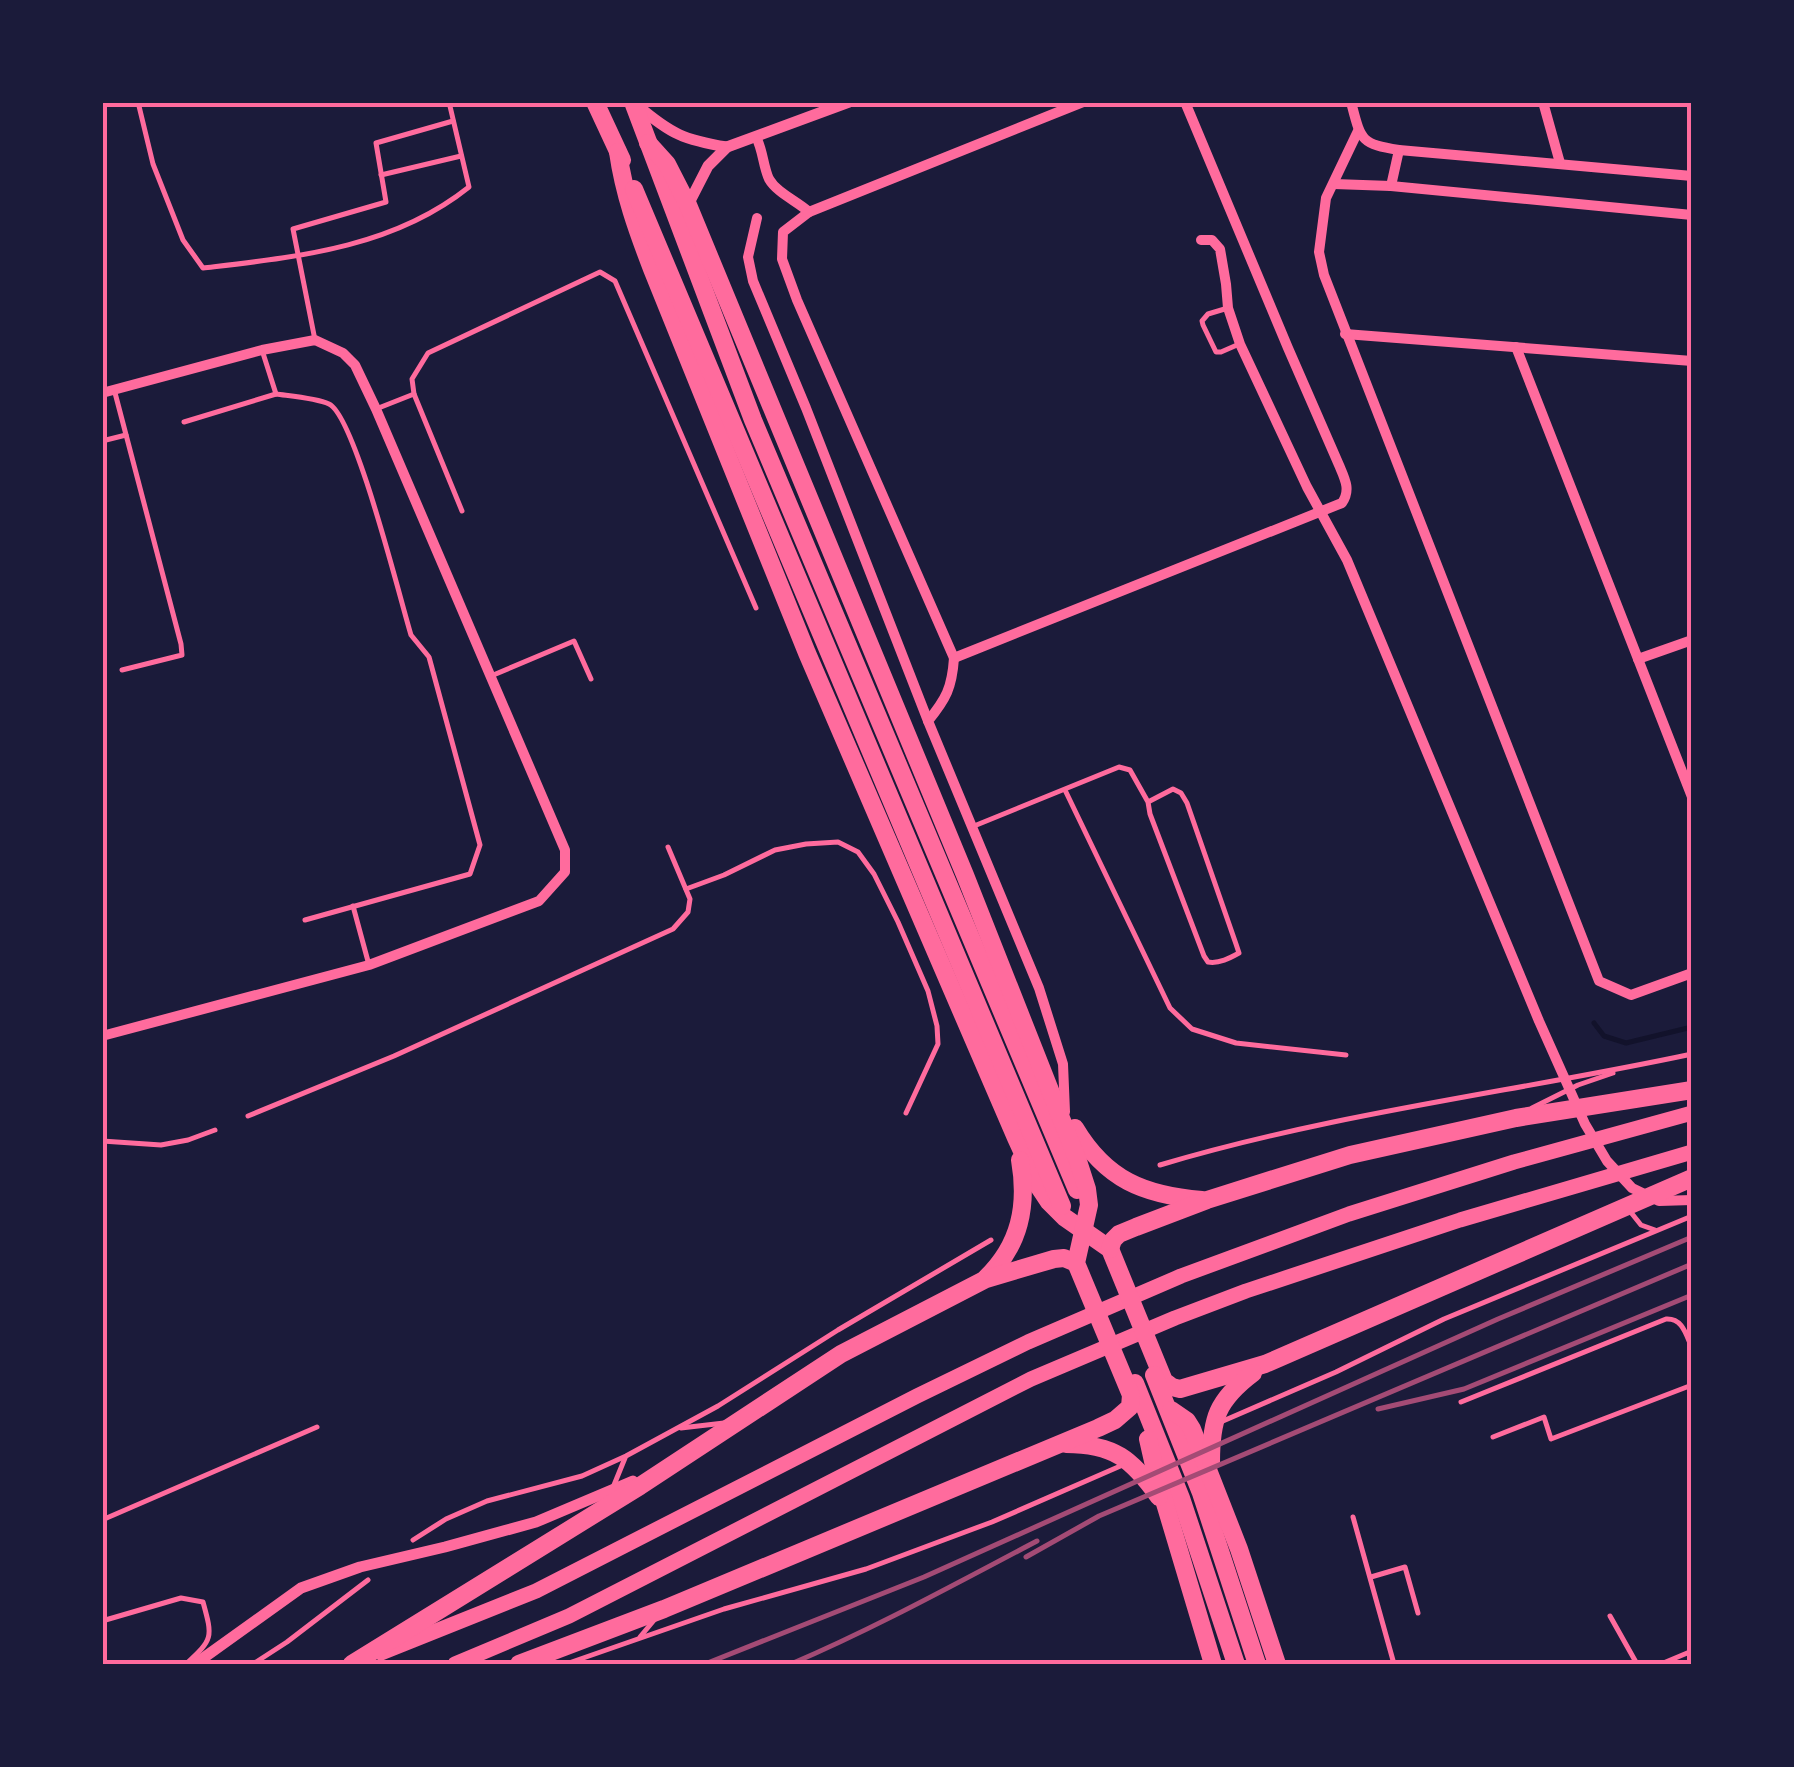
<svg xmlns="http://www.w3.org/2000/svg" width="1794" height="1767" font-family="Manrope,sans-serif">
  <rect width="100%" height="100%" fill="#1b1b3a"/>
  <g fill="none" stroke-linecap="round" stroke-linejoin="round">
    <polyline stroke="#12122b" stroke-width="5" points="1594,1023 1604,1036 1626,1043 1692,1027"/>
    <g stroke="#ff6b9d" stroke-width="5">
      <path d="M138 102 153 164 183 240 203 268C297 257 393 248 469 187L449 102"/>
      <polyline points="381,175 461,156"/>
      <polyline points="1228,308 1208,314 1202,321 1203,325 1216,352 1221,352 1237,345"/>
      <polyline points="315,340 293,229 386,202 376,143 453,121"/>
      <polyline points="114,389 181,644 182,655 122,670"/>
      <path d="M276 394C290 396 316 398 329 404 355 416 400 599 411 635L429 657 480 845 470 874 305 920"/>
      <polyline points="414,394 412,379 428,353 600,272 615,281 756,608"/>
      <polyline points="376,409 414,394 462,511"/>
      <polyline points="184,422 276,394 262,350"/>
      <polyline points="102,441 126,435"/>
      <polyline points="491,676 574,641 591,679"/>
      <polyline points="1065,790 1170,1008 1192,1029 1236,1043 1346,1055"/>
      <path d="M974 826 1119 767 1130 770 1148 802 1150 814 1204 956 1208 962C1219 964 1230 958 1239 953L1236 944 1187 803 1181 793 1173 789 1148 802"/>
      <polyline points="686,889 724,875 775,850 806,844 838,842 858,852 874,874 898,922 928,991 937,1026 938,1044 906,1113"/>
      <polyline points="353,906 369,965"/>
      <polyline points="1532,1108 1578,1085 1613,1073"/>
      <polyline points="248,1116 394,1056 673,929 688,912 690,899 668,847"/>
      <polyline points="102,1141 161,1145 188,1140 215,1130"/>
      <path d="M1160 1165C1334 1113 1514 1092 1692 1054"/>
      <polyline points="1629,1210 1641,1225 1655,1230"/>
      <path d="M1461 1402 1666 1319C1683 1318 1686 1335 1692 1348"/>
      <polyline points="1223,1421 1336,1372 1444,1319 1692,1216"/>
      <polyline points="681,1428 724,1423"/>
      <polyline points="1493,1437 1544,1417 1551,1439 1692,1385"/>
      <polyline points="614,1485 625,1458"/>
      <polyline points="1353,1517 1394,1664"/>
      <polyline points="102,1520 317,1427"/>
      <polyline points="413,1540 446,1519 487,1501 582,1476 626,1456 718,1406 838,1330 991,1240"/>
      <polyline points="1371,1577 1405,1567 1418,1613"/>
      <polyline points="1610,1616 1637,1664"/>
      <path d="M102 1621 181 1598 203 1602C213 1638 213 1639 186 1664"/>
      <polyline points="640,1637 655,1619"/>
      <polyline points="253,1664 287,1642 368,1580"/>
      <polyline points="566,1664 724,1609 866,1569 992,1522 1125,1464"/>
      <polyline points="1661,1664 1692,1651"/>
    </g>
    <g stroke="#ff6b9d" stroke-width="10">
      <path d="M1083 102 809 212 783 232 782 259 797 300 954 658 1342 503C1351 490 1345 479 1339 465L1288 348 1185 102"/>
      <path d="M1351 102C1361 140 1360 144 1399 150L1692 176"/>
      <polyline points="1543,102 1560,163"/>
      <polyline points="1358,131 1326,198 1319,252 1324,275 1599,981 1631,995 1692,973"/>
      <path d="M756 137C763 150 763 166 769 179 777 193 797 201 809 212"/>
      <polyline points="1334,184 1391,186 1692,215"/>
      <polyline points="1391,186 1399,150"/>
      <polyline points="757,218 748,257 753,281 806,408 928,721"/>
      <polyline points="1201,240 1212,240 1220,249 1226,284 1228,308 1240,344 1307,487 1347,560 1539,1021 1585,1124 1607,1161 1632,1188 1659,1201 1692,1200"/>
      <polyline points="1345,334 1692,361"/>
      <polyline points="1516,347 1692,797"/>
      <polyline points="102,393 262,350 315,340 343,353 355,365 376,409 565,850 565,872 539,901 369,965 102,1036"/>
      <path d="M954 658C952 688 946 699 928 721L1039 988 1063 1064 1065 1112"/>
      <polyline points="1638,659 1692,640"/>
    </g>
    <g stroke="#ff6b9d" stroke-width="11">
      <path d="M638 106C671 134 684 140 727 147"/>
      <polyline points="688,205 708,166 727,147 849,102"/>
      <polyline points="195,1664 301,1588 360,1567 445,1547 536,1522 633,1481"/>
    </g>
    <g stroke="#ff6b9d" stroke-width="15">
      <polyline points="381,1653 536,1591 917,1396 1028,1342 1181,1276 1349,1214 1514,1162 1692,1113"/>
      <polyline points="455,1664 569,1616 1031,1379 1175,1318 1246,1291 1460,1220 1692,1152"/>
    </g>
    <g stroke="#ff6b9d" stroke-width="18">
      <polyline points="595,102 622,160"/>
      <polyline points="633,102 753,420 1077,1190"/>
      <path d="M618 152C624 194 637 230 652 269L807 653 1016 1138 1037 1184 1049 1202 1064 1217 1110 1249 1164 1381 1172 1387 1180 1389 1265 1364 1692 1178"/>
      <polyline points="634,189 1062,1206"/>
      <path d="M1075 1128C1106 1180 1144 1195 1202 1200"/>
      <polyline points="1110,1249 1113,1240 1119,1234 1136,1227 1207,1200 1350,1155 1516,1118 1692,1090"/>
      <path d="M986 1278C1020 1245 1028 1206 1020 1160"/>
      <polyline points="1154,1375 1201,1493 1257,1664"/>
      <polyline points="1135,1383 1181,1498 1236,1664"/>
      <polyline points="1171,1410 1187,1421 1192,1429 1239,1549 1277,1664"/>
      <polyline points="1148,1439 1155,1470 1213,1664"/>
      <path d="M1066 1444C1114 1444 1132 1459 1159 1497"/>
      <path d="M1211 1462C1211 1419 1217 1400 1253 1373"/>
      <polyline points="352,1664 640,1486 841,1354 986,1279 1054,1259 1064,1258 1076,1263"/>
      <polyline points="519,1664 664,1609 1098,1428 1115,1420 1130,1407 1131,1395 1076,1263 1089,1205 1087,1189 1078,1161 965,875 688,205 667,164 648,143"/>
    </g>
    <g stroke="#a44b75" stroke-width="5">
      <polyline points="1378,1409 1464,1389 1692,1295"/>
      <polyline points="1026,1557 1099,1516 1692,1264"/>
      <polyline points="705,1664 924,1577 1498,1319 1692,1237"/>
      <path d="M791 1664C875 1628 955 1584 1037 1541"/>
    </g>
  </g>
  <rect width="1794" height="1767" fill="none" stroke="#1b1b3a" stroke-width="210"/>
  <rect x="105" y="105" width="1584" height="1557" fill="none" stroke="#ff6b9d" stroke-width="4"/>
</svg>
